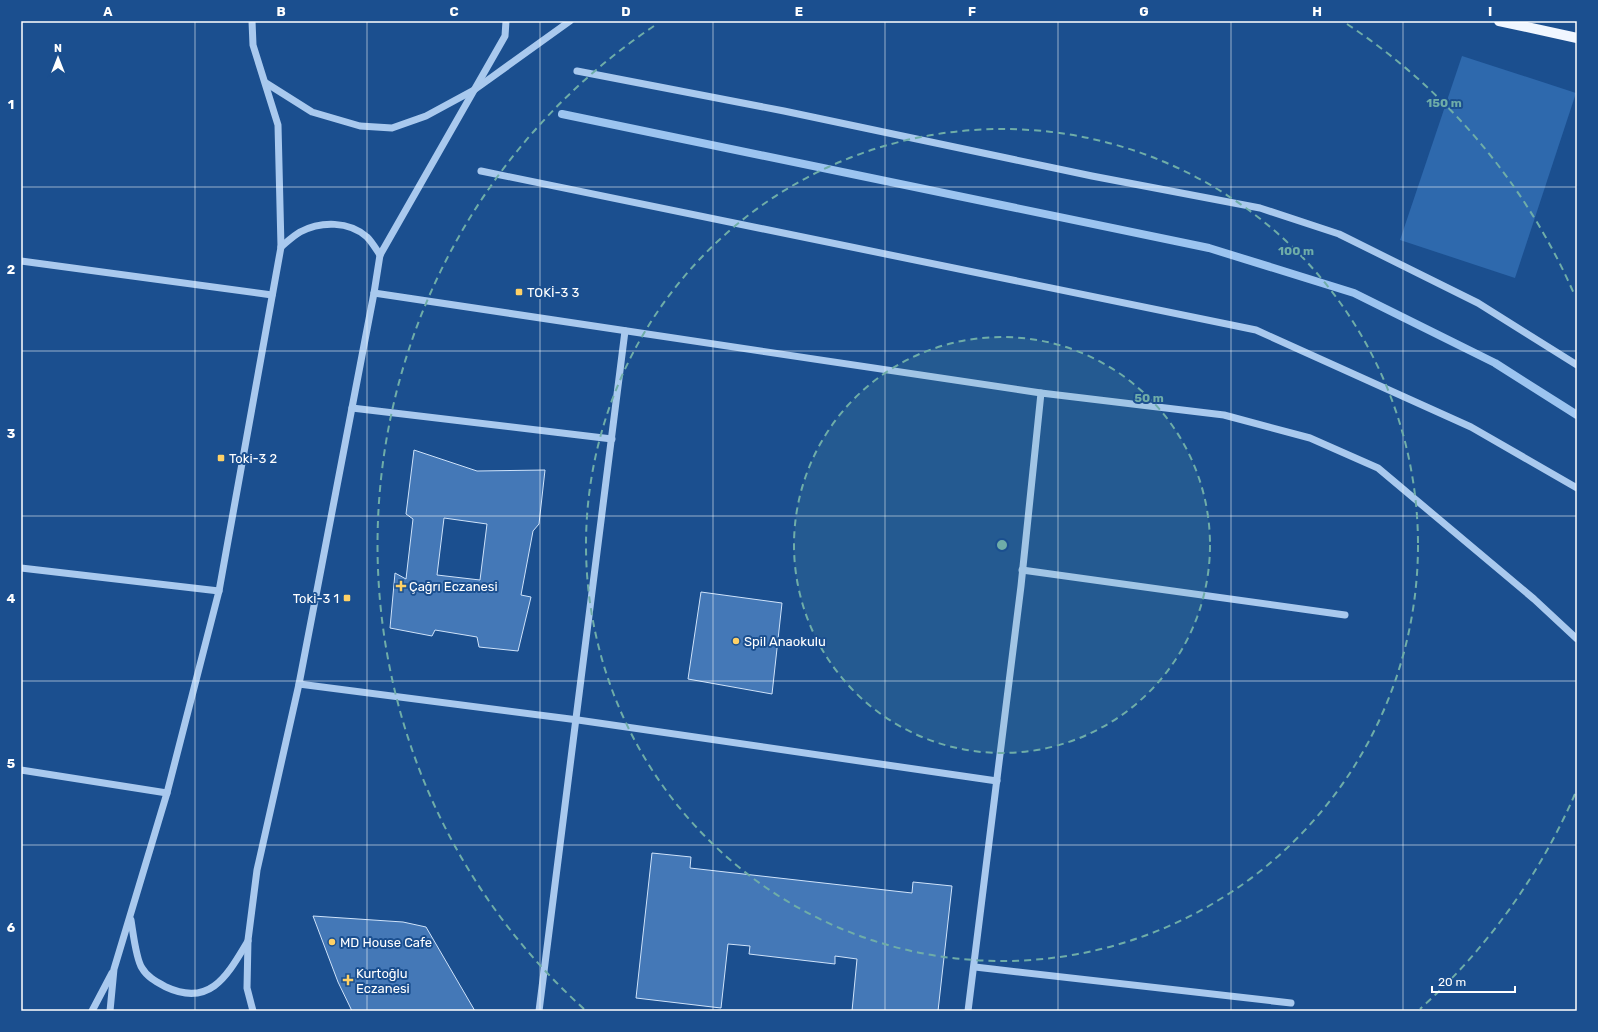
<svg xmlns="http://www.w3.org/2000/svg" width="1598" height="1032" font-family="Rubik,sans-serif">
  <rect width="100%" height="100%" fill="#1b4f8f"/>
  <polygon fill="#2e69ad" points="1462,56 1576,93 1515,278 1400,240"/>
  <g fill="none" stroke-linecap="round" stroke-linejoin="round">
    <polyline stroke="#9cc4f0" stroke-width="8" points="562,114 1209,248 1354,293 1495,363 1577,415"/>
  </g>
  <g fill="#4478b7" stroke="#cfe3fa" fill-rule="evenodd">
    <path d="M414 450 477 471 545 470 539 524 533 531 521 595 531 597 518 651 479 647 477 637 435 630 432 636 390 628 395 573 406 579 413 519 406 514ZM444 518 487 524 480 580 437 575Z"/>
    <polygon points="701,592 782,603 772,694 688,679"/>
    <polygon points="652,853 691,857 690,868 912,893 913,882 952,886 938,1011 852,1011 857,959 835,956 835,964 749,954 750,946 728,944 721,1008 636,998"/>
    <polygon points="313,916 403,922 426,927 475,1011 352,1011 338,982"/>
  </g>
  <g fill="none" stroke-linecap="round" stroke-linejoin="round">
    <g stroke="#a9c9ee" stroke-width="7">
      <polyline points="577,71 784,111 1092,176 1260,208 1339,234 1478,303 1577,365"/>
      <polyline points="266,83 312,112 360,126 392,128 426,116 474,90 570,21"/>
      <polyline points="481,171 1256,330 1471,427 1577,488"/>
      <path d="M281 247C287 242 293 236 300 232 321 221 349 221 367 237 372 242 376 249 380 255"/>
      <polyline points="21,261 272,295"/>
      <polyline points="374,293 1041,393 1224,415 1310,438 1378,468 1534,599 1577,639"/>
      <polyline points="352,408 612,439"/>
      <polyline points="21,568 219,591"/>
      <polyline points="1022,570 1345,615"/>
      <polyline points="299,684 578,720 997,781"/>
      <polyline points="21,770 167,793"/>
      <path d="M131 920C133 932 136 959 142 968 147 977 157 982 166 987 211 1008 228 974 248 941"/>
      <polyline points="975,967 1291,1003"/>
      <polyline points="92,1011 112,973"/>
      <polyline points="110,1011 114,969 167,793 219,591 281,247 278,125 253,45 252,21"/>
      <polyline points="253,1011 247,988 248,940 257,870 299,684 374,293 380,255 505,36 506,21"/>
      <polyline points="539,1011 625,331"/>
      <polyline points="968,1011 1021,586 1041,393"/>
    </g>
    <polyline stroke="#f0f6ff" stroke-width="10" points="1499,21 1577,38"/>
  </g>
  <path fill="none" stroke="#fff" stroke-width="1" stroke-opacity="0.55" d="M195 21V1011M367 21V1011M540 21V1011M713 21V1011M885 21V1011M1058 21V1011M1231 21V1011M1403 21V1011M21 187H1577M21 351H1577M21 516H1577M21 681H1577M21 845H1577"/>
  <circle cx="1002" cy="545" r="208" fill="#6fada8" fill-opacity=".12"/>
  <g fill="none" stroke="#6fada8" stroke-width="2" stroke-dasharray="7 5">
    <circle cx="1002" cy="545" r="208"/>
    <circle cx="1002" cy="545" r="416"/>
    <path d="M1575 794A625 625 0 0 1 1420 1009M584 1009A625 625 0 0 1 657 24M1347 24A625 625 0 0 1 1575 296"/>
  </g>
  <g fill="#ffd166" stroke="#1b4f8f" stroke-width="1.5">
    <rect x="515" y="288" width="8" height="8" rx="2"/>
    <rect x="217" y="454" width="8" height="8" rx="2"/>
    <path d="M399 580h4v4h4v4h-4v4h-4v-4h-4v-4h4z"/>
    <rect x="343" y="594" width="8" height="8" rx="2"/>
    <circle cx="736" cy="641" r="4"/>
    <circle cx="332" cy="942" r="4"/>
    <path d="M346 974h4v4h4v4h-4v4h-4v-4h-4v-4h4z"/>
  </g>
  <g text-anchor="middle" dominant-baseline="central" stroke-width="4" stroke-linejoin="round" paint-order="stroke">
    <g font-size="13" fill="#fff" stroke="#1b4f8f" text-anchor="start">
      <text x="527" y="292">TOKİ-3 3</text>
      <text x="229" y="458">Toki-3 2</text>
      <text x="409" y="586">Çağrı Eczanesi</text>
      <text x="339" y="598" text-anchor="end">Toki-3 1</text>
      <text x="744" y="641">Spil Anaokulu</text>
      <text x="340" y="942">MD House Cafe</text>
      <text x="356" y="973">Kurtoğlu<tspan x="356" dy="15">Eczanesi</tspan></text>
    </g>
  </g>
  <circle cx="1002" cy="545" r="6" fill="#6fada8" stroke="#1b4f8f" stroke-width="2"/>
  <g font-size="12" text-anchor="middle" font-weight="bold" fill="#6fada8" stroke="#1b4f8f" stroke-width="4" stroke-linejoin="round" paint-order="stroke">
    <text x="1444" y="107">150 m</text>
    <text x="1296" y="255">100 m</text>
    <text x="1149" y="402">50 m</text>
  </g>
  <rect width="1598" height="1032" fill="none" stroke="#1b4f8f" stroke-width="44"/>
  <g transform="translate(58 58)" stroke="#1b4f8f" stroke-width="3" paint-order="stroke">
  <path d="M0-3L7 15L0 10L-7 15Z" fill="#ffffff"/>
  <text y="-6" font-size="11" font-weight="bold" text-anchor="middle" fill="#ffffff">N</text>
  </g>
  <path d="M1432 986v6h83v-6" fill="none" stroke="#ffffff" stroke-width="2"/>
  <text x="1438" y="986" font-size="12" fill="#ffffff" stroke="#1b4f8f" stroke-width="3" paint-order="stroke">20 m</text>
  <rect x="22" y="22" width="1554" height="988" fill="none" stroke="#fff" stroke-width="1.5"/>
  <g font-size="13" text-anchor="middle" font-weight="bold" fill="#fff">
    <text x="108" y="16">A</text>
    <text x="281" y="16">B</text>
    <text x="454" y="16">C</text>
    <text x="626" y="16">D</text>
    <text x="799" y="16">E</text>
    <text x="972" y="16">F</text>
    <text x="1144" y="16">G</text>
    <text x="1317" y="16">H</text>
    <text x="1490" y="16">I</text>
    <text x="11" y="109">1</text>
    <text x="11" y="274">2</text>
    <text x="11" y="438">3</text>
    <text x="11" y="603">4</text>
    <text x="11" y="768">5</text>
    <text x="11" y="932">6</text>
  </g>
</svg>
